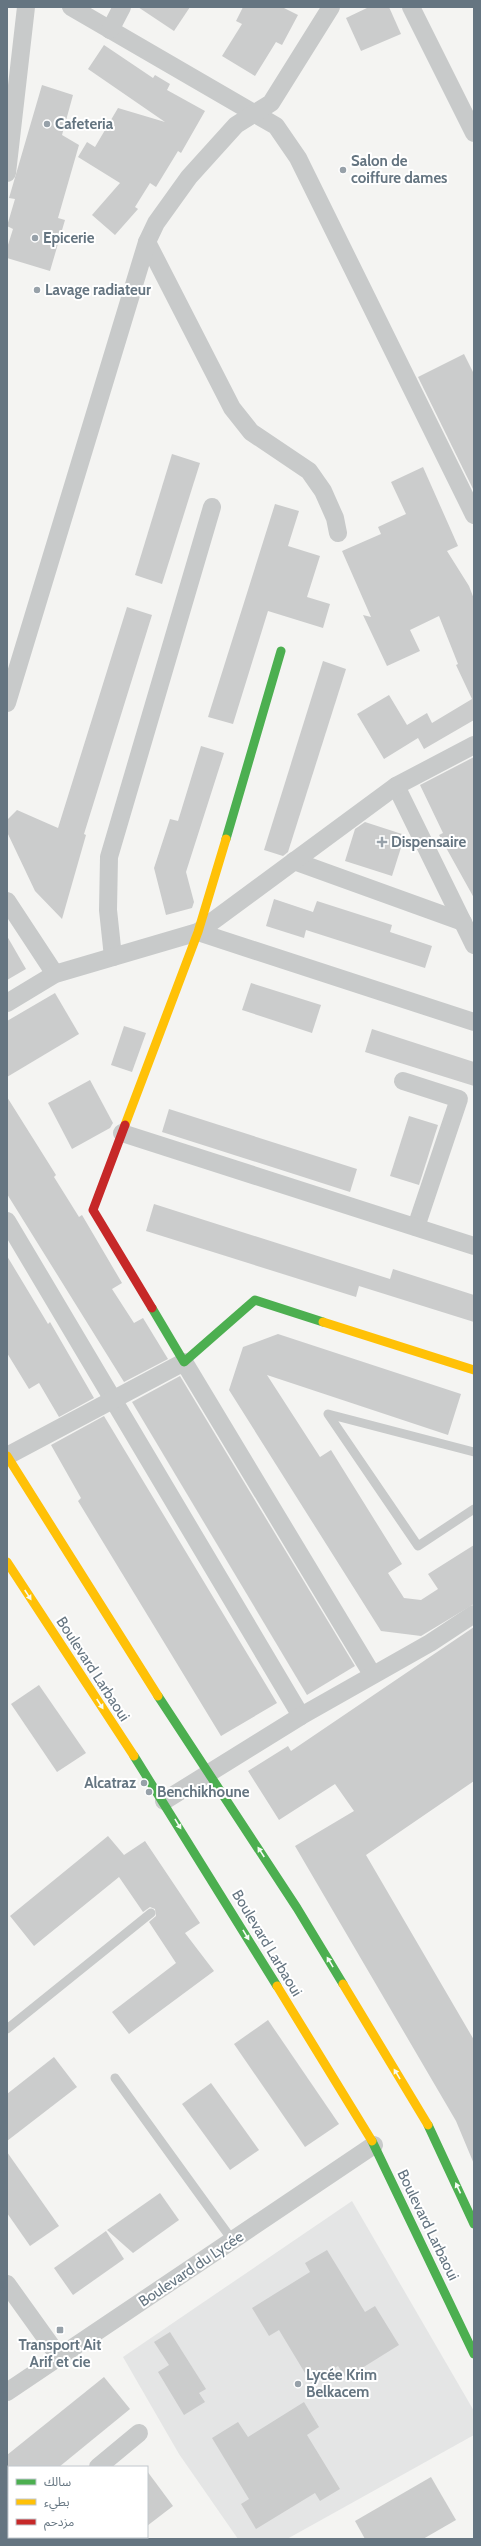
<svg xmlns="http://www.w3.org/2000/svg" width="481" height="2546" font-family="Cabin,'Noto Sans Arabic',sans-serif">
  <rect width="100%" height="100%" fill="#f4f4f2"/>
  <polygon fill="#e4e5e5" points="352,2201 474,2411 474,2435 287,2539 238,2539 179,2454 123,2357"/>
  <g fill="#cbcccc">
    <polygon points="138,7 190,7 174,31"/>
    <polygon points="243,7 282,7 298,15 282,45 276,42 255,76 222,56 242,24 236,21"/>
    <polygon points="369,7 389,7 401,34 361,51 346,18"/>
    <polygon points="104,45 153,78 155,75 170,84 167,90 205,111 181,153 178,151 156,187 150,183 135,207 138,209 115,235 92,215 120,183 78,157 87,142 95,147 118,108 165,122 88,69"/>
    <polygon points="42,85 73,95 62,135 79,145 58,218 65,220 50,271 7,258 7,248 13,229 7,226 15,199 9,198"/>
    <polygon points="464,354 474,374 474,491 418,377"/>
    <polygon points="172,454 200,463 162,584 135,575"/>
    <polygon points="423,467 458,546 447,551 469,586 474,599 474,720 424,749 418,738 384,759 357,714 389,695 407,725 427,713 432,723 472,699 456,665 458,664 439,616 410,630 420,651 387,666 363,615 371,617 342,551 381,534 378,527 406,514 391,482"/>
    <polygon points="275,504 299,511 288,546 320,556 307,597 330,604 323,628 268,611 233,724 208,717"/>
    <polygon points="127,607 152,615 84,834 86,835 62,919 35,891 7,832 7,820 17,810 58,828"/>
    <polygon points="323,661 346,669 288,852 283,856 264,850"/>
    <polygon points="201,746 224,753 186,872 194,902 192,908 166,915 154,868 170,819 178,821"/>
    <polygon points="474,757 474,898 439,835 443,833 420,785"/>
    <polygon points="365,822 405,835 392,876 345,861 355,829"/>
    <polygon points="274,899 313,912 317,901 392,925 390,932 432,946 425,968 306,930 304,938 266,926"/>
    <polygon points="7,936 26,969 7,980"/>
    <polygon points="251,983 321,1005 312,1033 242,1010"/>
    <polygon points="55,993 79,1034 7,1077 7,1021"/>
    <polygon points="124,1026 146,1033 132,1072 111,1065"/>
    <polygon points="372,1029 474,1062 474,1086 365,1052"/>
    <polygon points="90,1080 113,1123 110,1128 72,1149 48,1103"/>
    <polygon points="7,1097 56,1175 54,1177 79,1217 82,1215 122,1283 112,1289 134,1323 143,1318 168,1359 124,1382 7,1194"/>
    <polygon points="169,1109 357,1169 350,1192 162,1132"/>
    <polygon points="409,1116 438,1125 419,1185 390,1176"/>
    <polygon points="154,1204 390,1279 393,1269 474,1295 474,1322 359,1286 356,1297 146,1231"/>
    <polygon points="7,1256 48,1324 50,1322 94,1398 59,1417 39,1383 29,1389 7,1353"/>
    <polygon points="278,1334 461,1394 448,1435 267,1375 320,1457 331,1450 402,1564 388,1573 404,1598 421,1600 438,1589 428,1574 474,1545 474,1604 421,1636 381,1631 229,1390 243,1347"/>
    <polygon points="180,1376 355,1666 307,1695 132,1402"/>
    <polygon points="104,1416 277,1703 221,1736 78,1501 81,1498 51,1445"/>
    <polygon points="474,1627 474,1781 366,1855 474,2040 474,2164 456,2121 295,1846 354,1811 335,1784 279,1820 248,1771 288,1746 291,1751"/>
    <polygon points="39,1685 86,1753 57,1772 11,1704"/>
    <polygon points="108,1836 124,1855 145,1841 200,1923 185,1933 214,1971 129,2034 112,2012 176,1963 149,1922 156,1916 155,1909 150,1907 143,1912 119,1877 34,1946 10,1916"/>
    <polygon points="268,2020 339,2124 305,2147 234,2044"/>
    <polygon points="54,2057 77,2087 7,2141 7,2094"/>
    <polygon points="211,2083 259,2150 230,2170 182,2104"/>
    <polygon points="7,2152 59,2226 30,2246 7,2213"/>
    <polygon points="160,2193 179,2220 133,2253 107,2230"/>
    <polygon points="106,2231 124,2259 73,2295 54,2268"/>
    <polygon points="327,2250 365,2312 375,2306 399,2345 346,2378 338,2366 311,2383 279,2330 269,2336 252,2308 310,2272 305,2263"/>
    <polygon points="170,2332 206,2389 199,2393 205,2402 184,2415 158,2372 169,2365 154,2342"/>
    <polygon points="104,2377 130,2409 59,2467 7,2467 7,2455"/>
    <polygon points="304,2402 319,2427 307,2435 340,2489 320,2501 315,2493 256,2529 241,2504 249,2499 212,2438 238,2422 248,2437"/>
    <polygon points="147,2471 173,2506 147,2526"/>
    <polygon points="431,2477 456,2520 423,2539 365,2539 355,2521"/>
  </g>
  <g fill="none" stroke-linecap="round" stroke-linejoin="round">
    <g stroke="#c8caca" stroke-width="9">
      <polyline points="474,1452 328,1414 418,1546 474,1509"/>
      <polyline points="7,2029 151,1913"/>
      <polyline points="115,2078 233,2241"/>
    </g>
    <g stroke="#c8caca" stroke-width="18">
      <polyline points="71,7 276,126 298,158 474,515"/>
      <polyline points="411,7 474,133"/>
      <polyline points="110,30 122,7"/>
      <polyline points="7,173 26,7"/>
      <polyline points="147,242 232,408 251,432 309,471 323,491 335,518 338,533"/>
      <polyline points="7,703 147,242 156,223 189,177 236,125 271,103 331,7"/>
      <polyline points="396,786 474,945"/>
      <polyline points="294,861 463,922"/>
      <polyline points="7,901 55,974"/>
      <polyline points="198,932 474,1022"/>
      <polyline points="113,957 108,910 109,857 212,507"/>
      <polyline points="7,1003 55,974 198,932 396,786 474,745"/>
      <polyline points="403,1081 459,1099 416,1227"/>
      <polyline points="122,1133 474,1246"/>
      <polyline points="7,1221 301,1716"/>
      <polyline points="7,1456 184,1362 372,1674"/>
      <polyline points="164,1801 301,1716 430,1643 474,1614"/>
      <polyline points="7,2284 60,2358"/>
      <polyline points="7,2392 374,2145"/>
      <polyline points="98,2467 139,2433"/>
      <polyline points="99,2537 101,2539"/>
    </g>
    <g stroke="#4caf50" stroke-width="9">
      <polyline points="226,839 281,651"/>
      <polyline points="152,1308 184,1362 255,1300 323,1322"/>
      <polyline points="158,1696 297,1908 343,1984"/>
      <polyline points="134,1756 277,1986"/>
      <polyline points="428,2125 474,2224"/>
      <polyline points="372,2141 474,2354"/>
    </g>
    <g stroke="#ffc107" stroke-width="9">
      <polyline points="125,1125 198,932 226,839"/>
      <polyline points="323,1322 474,1370"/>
      <polyline points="7,1456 158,1696"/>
      <polyline points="7,1562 134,1756"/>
      <polyline points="343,1984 428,2125"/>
      <polyline points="277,1986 372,2141"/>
    </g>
    <polyline stroke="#c62828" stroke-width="9" points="125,1125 93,1210 152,1308"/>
  </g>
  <defs><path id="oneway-solid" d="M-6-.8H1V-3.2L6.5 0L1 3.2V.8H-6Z"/></defs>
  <g fill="#f6fbf6">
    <use href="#oneway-solid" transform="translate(28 1595) rotate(57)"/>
    <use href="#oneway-solid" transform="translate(100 1704) rotate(57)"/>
    <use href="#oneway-solid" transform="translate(178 1824) rotate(59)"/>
    <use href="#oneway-solid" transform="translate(261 1852) rotate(-123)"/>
    <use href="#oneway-solid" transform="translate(246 1935) rotate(59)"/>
    <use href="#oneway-solid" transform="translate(330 1962) rotate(-121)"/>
    <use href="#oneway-solid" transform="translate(397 2074) rotate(-121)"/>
    <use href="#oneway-solid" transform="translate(458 2188) rotate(-115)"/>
  </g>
  <g fill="#97a1a9" stroke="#fff" stroke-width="1.5">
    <circle cx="47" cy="124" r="4"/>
    <circle cx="343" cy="170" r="4"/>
    <circle cx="35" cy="238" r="4"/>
    <circle cx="37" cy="290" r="4"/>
    <path d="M380 836h4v4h4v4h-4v4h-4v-4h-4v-4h4z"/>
    <circle cx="144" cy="1783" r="4"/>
    <circle cx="149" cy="1792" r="4"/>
    <rect x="56" y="2326" width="8" height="8" rx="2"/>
    <circle cx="298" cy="2384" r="4"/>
  </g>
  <g text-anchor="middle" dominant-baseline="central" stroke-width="4" stroke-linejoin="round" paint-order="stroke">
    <g font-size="15" font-weight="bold" fill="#657581" stroke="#fff" text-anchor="start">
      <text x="55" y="124">Cafeteria</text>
      <text x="351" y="161">Salon de<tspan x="351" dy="17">coiffure dames</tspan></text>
      <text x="43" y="238">Epicerie</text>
      <text x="45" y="290">Lavage radiateur</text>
      <text x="391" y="842">Dispensaire</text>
      <text x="136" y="1783" text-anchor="end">Alcatraz</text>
      <text x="157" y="1792">Benchikhoune</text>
      <text x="60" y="2345" text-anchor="middle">Transport Ait<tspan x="60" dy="17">Arif et cie</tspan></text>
      <text x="306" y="2375">Lycée Krim<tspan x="306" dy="17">Belkacem</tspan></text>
    </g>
    <g font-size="15" fill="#657581" stroke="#fff">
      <text transform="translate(93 1669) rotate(57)">Boulevard Larbaoui</text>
      <text transform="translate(267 1943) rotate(59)">Boulevard Larbaoui</text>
      <text transform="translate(428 2225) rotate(64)">Boulevard Larbaoui</text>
      <text transform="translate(191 2269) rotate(-34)">Boulevard du Lycée</text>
    </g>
  </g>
  <rect width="481" height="2546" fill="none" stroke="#657581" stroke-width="16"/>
  <rect x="8" y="2466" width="140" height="72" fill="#ffffff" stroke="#c1c8cd"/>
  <rect x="16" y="2479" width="20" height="6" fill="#4caf50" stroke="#c1c8cd"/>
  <text x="44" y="2486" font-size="12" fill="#657581">سالك</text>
  <rect x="16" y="2499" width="20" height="6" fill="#ffc107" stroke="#c1c8cd"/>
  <text x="44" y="2506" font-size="12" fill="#657581">بطيء</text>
  <rect x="16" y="2519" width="20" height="6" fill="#c62828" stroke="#c1c8cd"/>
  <text x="44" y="2526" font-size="12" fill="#657581">مزدحم</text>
</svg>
